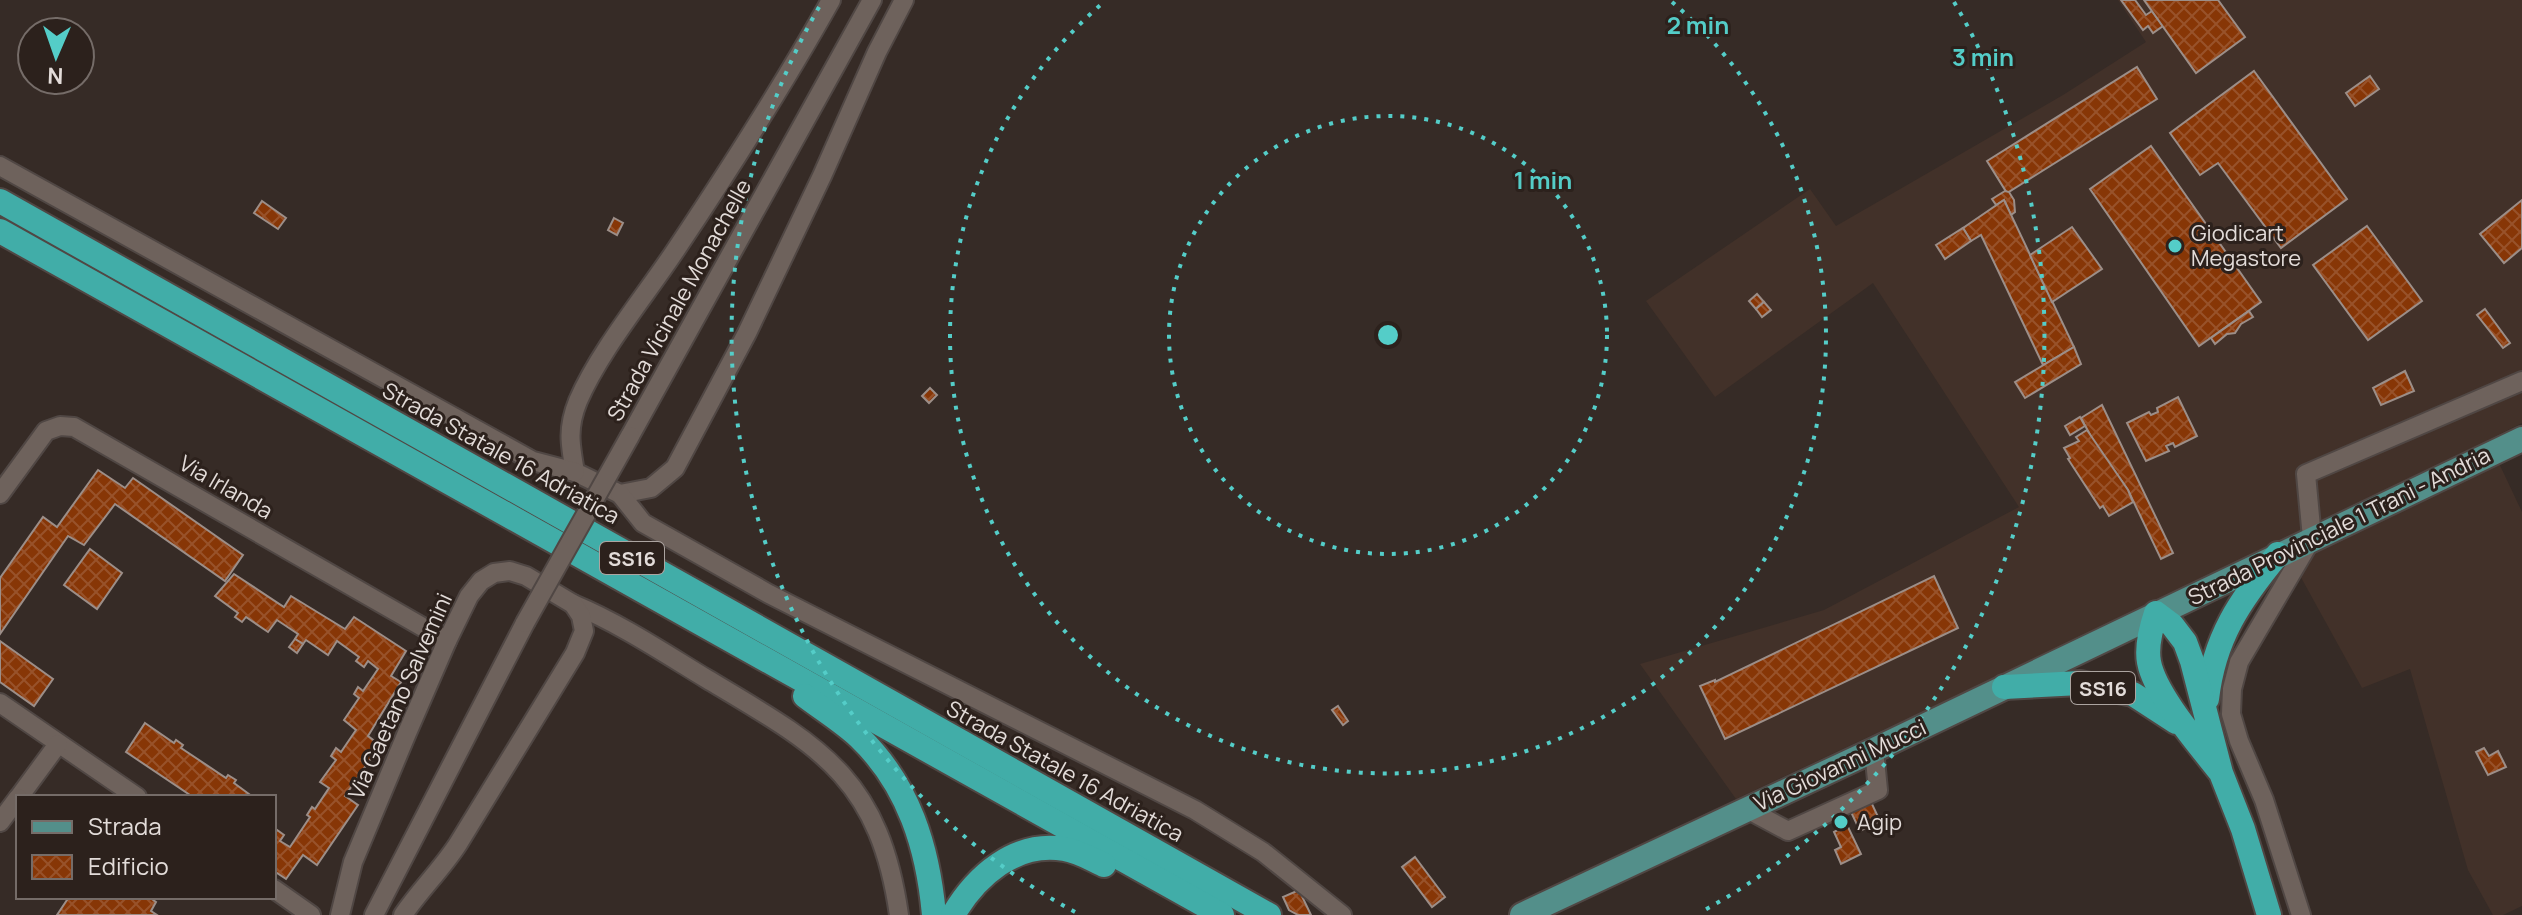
<svg xmlns="http://www.w3.org/2000/svg" width="2522" height="915" font-family="Manrope,sans-serif">
  <defs>
    <pattern id="building-cross-hatch" width="8" height="8" patternUnits="userSpaceOnUse" patternTransform="scale(2)"><rect width="8" height="8" fill="#873606"/><path d="M0 0l8 8M0 8l8-8" fill="none" stroke="#98522a"/></pattern>
  </defs>
  <rect width="100%" height="100%" fill="#362b26"/>
  <polygon fill="#423129" points="2118,0 2522,0 2522,423 2488,440 2522,512 2522,906 2503,915 2493,915 2468,870 2410,669 2362,688 2282,543 1736,799 1640,664 1824,610 2019,507 1873,283 1715,397 1646,301 1810,189 1836,226 2063,95 2146,42"/>
  <g fill="url(#building-cross-hatch)" stroke="#9c8e88" stroke-width="2">
    <polygon points="2121,0 2135,0 2146,15 2152,11 2163,26 2153,33 2148,26 2143,30"/>
    <polygon points="2144,0 2218,0 2245,37 2196,73"/>
    <polygon points="2137,67 2157,99 2007,193 1987,161"/>
    <polygon points="2254,71 2347,199 2281,248 2218,163 2200,175 2170,133"/>
    <polygon points="2370,76 2379,89 2355,106 2346,93"/>
    <polygon points="2151,146 2261,302 2199,346 2090,189"/>
    <polygon points="2005,191 2009,192 2014,200 2015,212 2011,215 2004,200 1996,205 1992,199"/>
    <polygon points="2004,200 2074,347 2043,365 1981,235 1971,241 1963,228"/>
    <polygon points="2522,200 2522,248 2504,263 2480,234"/>
    <polygon points="262,201 286,218 278,229 254,213"/>
    <polygon points="614,218 623,223 617,235 608,230"/>
    <polygon points="2367,226 2422,301 2368,340 2313,265"/>
    <polygon points="2072,227 2102,269 2052,302 2030,255"/>
    <polygon points="1963,228 1971,241 1945,259 1936,245"/>
    <polygon points="1757,294 1764,302 1756,309 1749,301"/>
    <polygon points="1764,302 1771,310 1762,317 1756,309"/>
    <polygon points="2485,309 2510,343 2503,348 2477,315"/>
    <polygon points="2249,311 2253,317 2241,324 2235,333 2227,334 2215,344 2211,338"/>
    <polygon points="2074,347 2081,364 2025,398 2015,382"/>
    <polygon points="2405,371 2414,391 2381,405 2373,388"/>
    <polygon points="930,388 937,395 929,403 922,396"/>
    <polygon points="2178,397 2197,436 2175,447 2173,443 2166,446 2169,451 2146,461 2127,423 2149,412 2151,415 2158,412 2157,408"/>
    <polygon points="2102,405 2173,553 2161,559 2128,490 2094,442 2081,418"/>
    <polygon points="2080,417 2085,426 2070,435 2065,426"/>
    <polygon points="2087,430 2128,490 2133,502 2109,516 2103,506 2100,508 2068,459 2070,458 2064,448 2079,441 2076,437"/>
    <polygon points="98,470 125,488 133,478 243,555 225,581 115,504 84,545 68,536 0,634 0,578 43,517 57,527"/>
    <polygon points="90,549 122,573 97,609 64,585"/>
    <polygon points="234,574 284,607 291,596 345,629 354,617 406,651 391,676 401,682 368,736 380,745 345,796 358,805 317,865 303,855 286,879 274,871 274,835 277,830 284,835 280,841 290,847 310,817 307,815 312,807 315,809 329,788 320,782 336,760 331,756 336,748 341,752 356,730 344,720 359,698 354,694 358,687 363,691 378,669 368,661 364,667 356,661 359,657 337,641 328,655 306,640 303,644 295,639 298,634 277,620 268,632 246,617 242,622 235,617 238,613 215,596"/>
    <polygon points="1934,576 1958,628 1725,739 1700,686 1715,680 1715,682"/>
    <polygon points="295,639 303,644 297,653 289,647"/>
    <polygon points="0,641 53,679 34,706 0,682"/>
    <polygon points="1338,706 1348,721 1343,725 1332,710"/>
    <polygon points="145,723 174,743 176,740 183,745 181,748 226,778 228,775 236,780 234,783 253,797 193,797 126,752"/>
    <polygon points="2484,748 2489,756 2498,751 2506,767 2488,775 2476,752"/>
    <polygon points="1871,802 1880,821 1860,831 1851,812"/>
    <polygon points="1847,825 1861,854 1841,864 1835,850 1841,847 1834,832"/>
    <polygon points="1415,857 1445,897 1432,907 1402,867"/>
    <polygon points="1299,890 1311,915 1298,915 1289,910 1283,897"/>
    <polygon points="69,897 149,897 156,902 151,911 157,915 57,915"/>
  </g>
  <g fill="none" stroke-linecap="round" stroke-linejoin="round">
    <g stroke="#504744" stroke-width="22">
      <g id="minor">
        <path d="M831 0C784 84 731 167 677 248 646 295 600 350 578 401 567 428 570 444 575 472L620 494 651 488 675 468 747 333 822 176 877 52 904 0"/>
        <polyline points="0,166 533,461 575,472"/>
        <polyline points="630,436 872,0"/>
        <polyline points="0,494 46,431 60,426 74,427 447,641"/>
        <polyline points="620,494 643,523 769,594 1195,810 1263,852 1342,915"/>
        <path d="M573 604C621 624 664 653 707 679 819 746 879 776 899 915"/>
        <polyline points="0,703 137,797"/>
        <polyline points="19,797 58,744"/>
        <polyline points="1747,809 1788,831 1878,790 1874,750"/>
        <polyline points="0,822 18,798"/>
        <polyline points="274,889 311,915"/>
        <path d="M340 915 353 862 407 733 447 641 469 596 481 581 494 573 510 571 526 576 573 604 581 616 584 631 575 653 458 844C441 870 420 890 403 915"/>
        <polyline points="374,915 525,623"/>
        <polyline points="2301,915 2264,800 2239,741 2231,714 2232,689 2239,662 2312,538 2306,474 2522,381"/>
      </g>
    </g>
    <g stroke="#504744" stroke-width="28">
      <polyline id="major" points="1522,915 1874,750 2522,439"/>
    </g>
    <g stroke="#504744" stroke-width="28">
      <g id="highway">
        <polyline points="0,201 1269,915"/>
        <polyline points="0,231 1222,915"/>
        <polyline points="2004,687 2080,683 2133,694 2176,722"/>
        <path d="M805 696C822 709 843 722 859 737 909 785 928 848 934 915"/>
        <path d="M2207 699C2214 638 2240 600 2278 554"/>
        <path d="M2221 773C2200 746 2155 695 2149 662 2146 646 2151 628 2156 613L2172 625 2185 642 2192 661 2221 773 2243 829 2269 915"/>
        <path d="M953 915C976 876 1015 841 1064 849 1078 851 1091 859 1104 865"/>
      </g>
    </g>
    <use href="#minor" stroke="#6e625c" stroke-width="18"/>
    <use href="#major" stroke="#538f8a" stroke-width="24"/>
    <use href="#highway" stroke="#41ada8" stroke-width="24"/>
    <g stroke="#504744" stroke-width="22" stroke-linecap="butt">
      <polyline id="minor-bridge" points="525,623 630,436"/>
    </g>
    <use href="#minor-bridge" stroke="#6e625c" stroke-width="18"/>
  </g>
  <g fill="none" stroke="#54cdc8" stroke-width="4" stroke-dasharray="4 8">
    <circle cx="1388" cy="335" r="219"/>
    <path d="M1672 2A438 438 0 1 1 1104 2"/>
    <path d="M1075 912A657 657 0 0 1 822 2M1954 2A657 657 0 0 1 1701 912"/>
  </g>
  <g fill="#54cdc8" stroke="#2c211c" stroke-width="3">
    <circle cx="2175" cy="246" r="8"/>
    <circle cx="1841" cy="822" r="8"/>
  </g>
  <g text-anchor="middle" dominant-baseline="central" stroke-width="6" stroke-linejoin="round" paint-order="stroke">
    <g fill="#2c211c" stroke="#aca4a0" stroke-width="2">
      <rect x="600" y="542" width="64" height="32" rx="6"/>
      <rect x="2071" y="672" width="64" height="32" rx="6"/>
    </g>
    <g font-size="20" font-weight="bold" fill="#e3dcd9">
      <text x="632" y="558">SS16</text>
      <text x="2103" y="688">SS16</text>
    </g>
    <g font-size="22" fill="#e3dcd9" stroke="#2c211c" text-anchor="start">
      <text x="2191" y="233">Giodicart<tspan x="2191" dy="25">Megastore</tspan></text>
      <text x="1857" y="822">Agip</text>
    </g>
    <g font-size="22" fill="#e3dcd9" stroke="#2c211c">
      <text transform="translate(679 300) rotate(-61)">Strada Vicinale Monachelle</text>
      <text transform="translate(501 453) rotate(29)">Strada Statale 16 Adriatica</text>
      <text transform="translate(226 487) rotate(30)">Via Irlanda</text>
      <text transform="translate(2339 526) rotate(-26)">Strada Provinciale 1 Trani - Andria</text>
      <text transform="translate(400 696) rotate(-66)">Via Gaetano Salvemini</text>
      <text transform="translate(1840 765) rotate(-25)">Via Giovanni Mucci</text>
      <text transform="translate(1065 771) rotate(29)">Strada Statale 16 Adriatica</text>
    </g>
  </g>
  <circle cx="1388" cy="335" r="12" fill="#54cdc8" stroke="#2c211c" stroke-width="4"/>
  <g font-size="24" text-anchor="middle" font-weight="bold" fill="#54cdc8" stroke="#2c211c" stroke-width="6" stroke-linejoin="round" paint-order="stroke">
    <text x="1698" y="34">2 min</text>
    <text x="1983" y="66">3 min</text>
    <text x="1543" y="189">1 min</text>
  </g>
  <rect x="16" y="795" width="260" height="104" fill="#2c211c" stroke="#756c68" stroke-width="2"/>
  <rect x="32" y="821" width="40" height="12" fill="#538f8a" stroke="#756c68" stroke-width="2"/>
  <text x="88" y="835" font-size="24" fill="#e3dcd9">Strada</text>
  <rect x="32" y="855" width="40" height="24" fill="url(#building-cross-hatch)" stroke="#756c68" stroke-width="2"/>
  <text x="88" y="875" font-size="24" fill="#e3dcd9">Edificio</text>
  <g transform="translate(56 56) rotate(182)"><circle r="38" fill="#2c211c" stroke="#756c68" stroke-width="2"/>
  <path d="M0-6L14 30L0 20L-14 30Z" fill="#54cdc8"/>
  <text y="-12" font-size="22" font-weight="bold" text-anchor="middle" fill="#e3dcd9">N</text>
  </g>
</svg>
